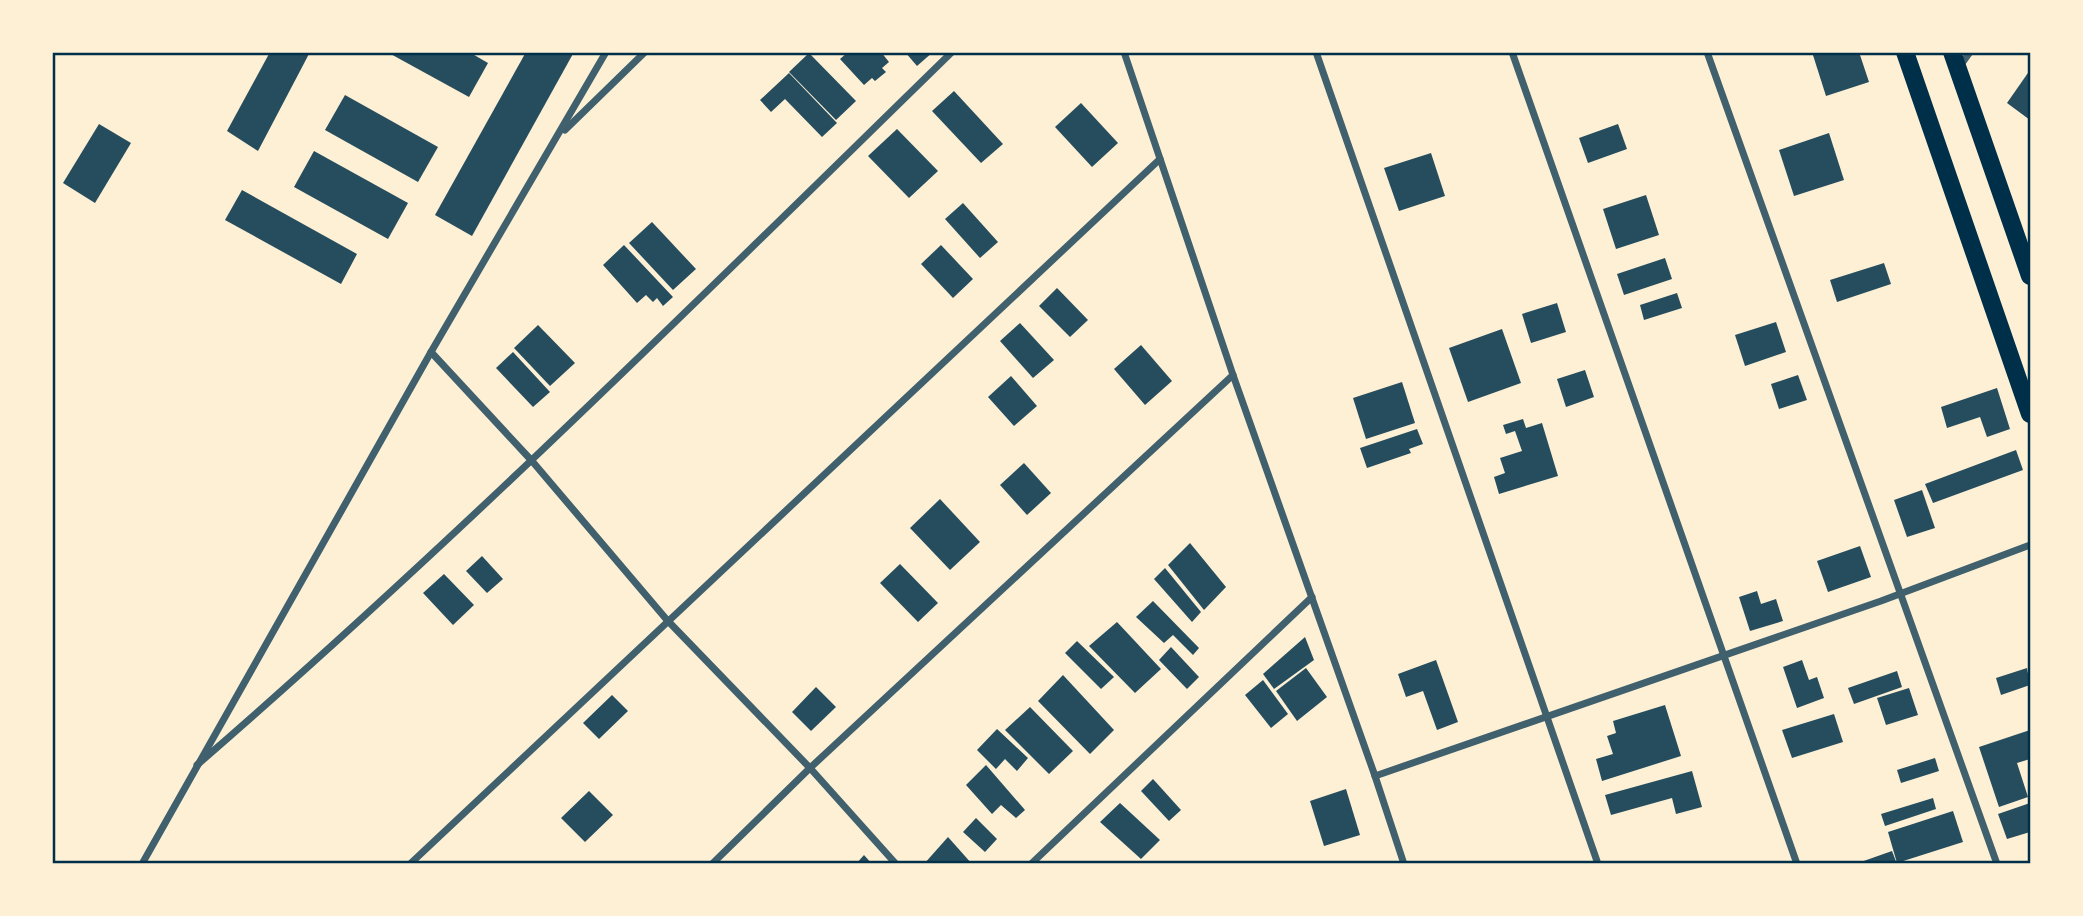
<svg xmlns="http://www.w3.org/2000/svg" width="2083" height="916" font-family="Mulish,sans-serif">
  <rect width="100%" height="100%" fill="#fdf0d5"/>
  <g fill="#264d5e">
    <polygon points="270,52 310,52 258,151 227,131"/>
    <polygon points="387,52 469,52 488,63 469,97"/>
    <polygon points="526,52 574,52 472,236 435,215"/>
    <polygon points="848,52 881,52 889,62 882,68 886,72 875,81 872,78 864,85 840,59"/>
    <polygon points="905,52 933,52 917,66"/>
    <polygon points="1812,52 1859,52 1869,82 1826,96"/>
    <polygon points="809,53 856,101 836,120 789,72"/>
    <polygon points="2030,70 2030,120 2007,103"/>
    <polygon points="789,73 837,123 822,137 785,99 771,112 760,100"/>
    <polygon points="954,91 1003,144 981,163 932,111"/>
    <polygon points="345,95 438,147 418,182 325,130"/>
    <polygon points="1081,103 1118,143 1092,167 1055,127"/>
    <polygon points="99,124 131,143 95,203 63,183"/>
    <polygon points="1618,124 1627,149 1588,163 1579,138"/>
    <polygon points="897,129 938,171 909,198 868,156"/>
    <polygon points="1829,133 1844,180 1794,196 1779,150"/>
    <polygon points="314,151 408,203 388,239 294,187"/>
    <polygon points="1431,153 1445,196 1399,211 1384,168"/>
    <polygon points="242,190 357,254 341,284 225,220"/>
    <polygon points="1646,195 1659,235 1616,249 1603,209"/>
    <polygon points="963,203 998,242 980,258 945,219"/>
    <polygon points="652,222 696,269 673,290 629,243"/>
    <polygon points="624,245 673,297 663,306 657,298 653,302 646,295 637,303 603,265"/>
    <polygon points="941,245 973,279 953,298 921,264"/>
    <polygon points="1665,258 1672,279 1624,295 1617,274"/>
    <polygon points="1884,263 1891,284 1837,302 1830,280"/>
    <polygon points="1057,288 1088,320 1070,337 1039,306"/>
    <polygon points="1677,293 1682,308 1644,320 1640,305"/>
    <polygon points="1557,303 1566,332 1531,343 1522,314"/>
    <polygon points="1776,322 1786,352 1745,366 1735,335"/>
    <polygon points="1020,323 1054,360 1033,378 1000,341"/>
    <polygon points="538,325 575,363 550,386 514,348"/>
    <polygon points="1502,329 1521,383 1468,402 1449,348"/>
    <polygon points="1141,345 1172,381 1145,405 1114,369"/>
    <polygon points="513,352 550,392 533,407 496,368"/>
    <polygon points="1585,370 1594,397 1566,407 1557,379"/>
    <polygon points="1798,375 1807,400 1779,409 1771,384"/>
    <polygon points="1011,376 1037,406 1014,426 988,397"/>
    <polygon points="1402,382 1415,423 1366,439 1353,398"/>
    <polygon points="1997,388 2010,429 1987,437 1980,417 1947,428 1941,407"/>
    <polygon points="1523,419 1526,428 1542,423 1558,476 1499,494 1494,477 1505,473 1500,458 1522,451 1515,431 1506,434 1503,425"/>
    <polygon points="1417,429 1423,444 1409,449 1411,453 1367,468 1360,448"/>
    <polygon points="2016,450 2023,470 1933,503 1925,484"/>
    <polygon points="1024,463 1051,493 1027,515 1000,485"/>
    <polygon points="1922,490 1935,528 1907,537 1894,500"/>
    <polygon points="940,499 980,542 950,570 910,528"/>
    <polygon points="1190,543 1226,587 1204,610 1168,565"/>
    <polygon points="1860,546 1871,577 1828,592 1817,561"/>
    <polygon points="482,556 503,579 487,593 466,571"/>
    <polygon points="900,564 938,603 918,622 880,583"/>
    <polygon points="1165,568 1201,612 1192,622 1154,579"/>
    <polygon points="444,574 474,605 453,625 423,593"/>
    <polygon points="1757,591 1761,604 1776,599 1783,621 1750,631 1739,597"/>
    <polygon points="1153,601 1199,648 1193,655 1173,635 1164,643 1136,617"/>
    <polygon points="1117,622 1161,669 1135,693 1089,646"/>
    <polygon points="1305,637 1314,660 1274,689 1263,674"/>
    <polygon points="1077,641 1114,677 1101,689 1065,653"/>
    <polygon points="1171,647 1199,677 1187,689 1159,660"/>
    <polygon points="1436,660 1458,722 1437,730 1423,691 1406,697 1398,674"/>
    <polygon points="1802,660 1809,680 1817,677 1824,698 1797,708 1783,667"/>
    <polygon points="1306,668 1327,697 1297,721 1276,691"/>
    <polygon points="2027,668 2030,685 2001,695 1996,678"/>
    <polygon points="1897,671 1902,687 1854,704 1848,688"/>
    <polygon points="1063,675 1114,730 1090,754 1038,701"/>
    <polygon points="1263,680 1288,714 1271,728 1245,695"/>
    <polygon points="816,687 836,707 811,731 792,712"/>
    <polygon points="1909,688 1918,715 1886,725 1877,698"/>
    <polygon points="612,695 628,711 599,739 583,723"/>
    <polygon points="1665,705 1681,756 1602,781 1596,759 1613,754 1607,736 1616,733 1613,721"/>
    <polygon points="1030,707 1073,751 1049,774 1005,730"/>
    <polygon points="1834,714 1843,742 1792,758 1782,730"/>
    <polygon points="997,729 1028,758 1017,771 1005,759 996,769 977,750"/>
    <polygon points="2030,730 2030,759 2017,763 2028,797 1999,807 1979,747"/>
    <polygon points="1935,758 1939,771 1901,783 1897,770"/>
    <polygon points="986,765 1025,810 1016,818 1001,805 992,814 966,785"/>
    <polygon points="1692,771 1702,807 1676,814 1672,798 1611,815 1605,795"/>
    <polygon points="1153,779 1181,810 1169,821 1141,791"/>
    <polygon points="1346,789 1360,835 1324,846 1310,801"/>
    <polygon points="589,791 613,815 585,842 561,818"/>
    <polygon points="1933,798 1936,809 1885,826 1881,814"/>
    <polygon points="1120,803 1160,840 1141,859 1100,822"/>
    <polygon points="2030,803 2030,832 2007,839 1998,814"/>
    <polygon points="1953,811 1963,842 1897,863 1888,832"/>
    <polygon points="976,818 997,839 985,852 963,832"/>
    <polygon points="948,837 972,864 924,864"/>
    <polygon points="1892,851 1897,864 1858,864 1858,863"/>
    <polygon points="864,855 872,864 856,864"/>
  </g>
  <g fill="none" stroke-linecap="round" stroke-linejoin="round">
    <g stroke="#3f606c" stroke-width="7">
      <polyline points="1124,52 1233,375 1375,776 1404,864"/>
      <polyline points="1316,52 1598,864"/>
      <polyline points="1512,52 1797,864"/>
      <polyline points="1707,52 1997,864"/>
      <polyline points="1960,66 1970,52"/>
      <polyline points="565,130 645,52"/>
      <polyline points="431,352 532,461 667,620 810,768 896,864"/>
      <path d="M197 765C459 538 704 294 952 52"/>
      <polyline points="1375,776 1881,601 2030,545"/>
      <polyline points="142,864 431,352 606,52"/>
      <polyline points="410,864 1160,159"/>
      <polyline points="712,864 810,768 1233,375"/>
      <polyline points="1031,864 1312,597"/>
    </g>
    <g stroke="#003049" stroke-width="18">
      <polyline points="1905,52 2030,414"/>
      <polyline points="1952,52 2030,276"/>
    </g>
  </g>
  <rect width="2083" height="916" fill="none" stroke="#fdf0d5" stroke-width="108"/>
  <rect x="54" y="54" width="1975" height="808" fill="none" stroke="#003049" stroke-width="2.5"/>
</svg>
